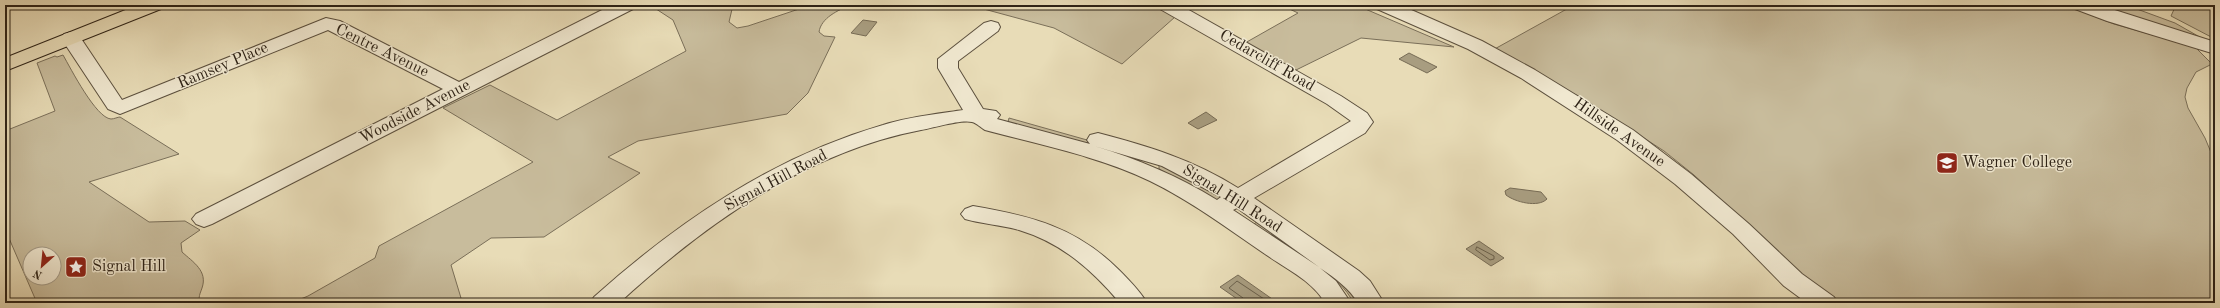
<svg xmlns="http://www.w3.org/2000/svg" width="2220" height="308" font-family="'Old Standard TT',serif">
  <rect width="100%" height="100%" fill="#e8dcb7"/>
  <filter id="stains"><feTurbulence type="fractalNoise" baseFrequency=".005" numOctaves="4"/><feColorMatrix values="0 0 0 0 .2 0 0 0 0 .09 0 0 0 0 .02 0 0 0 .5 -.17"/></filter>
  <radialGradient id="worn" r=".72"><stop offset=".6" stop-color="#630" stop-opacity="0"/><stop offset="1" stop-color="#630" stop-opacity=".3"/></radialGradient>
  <g fill="#c8bc9c" stroke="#7a6f59" fill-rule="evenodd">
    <path d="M650 5H733L729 22 737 28 748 26 811 5H851C838 10 821 18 819 32L824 36 835 37 808 93 787 114 638 141 608 157 640 173 544 237 491 238 451 265 461 298 453 303H291L308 296 375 258 379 246 533 162 443 108 490 85 557 120 686 51 673 20Z"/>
    <polygon points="969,5 1153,5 1175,17 1122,64 1054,28"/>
    <polygon points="1281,5 1356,5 1454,47 1361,38 1294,71 1245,43 1298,13"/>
    <polygon points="1574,5 2065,5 2114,24 2195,47 2212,64 2196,72 2187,88 2185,97 2188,108 2205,138 2215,162 2215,303 1833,303 1694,175 1664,151 1582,98 1491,51"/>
    <polygon points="2095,5 2126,5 2175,23 2205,40"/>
    <polygon points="2176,5 2215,5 2215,39 2171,16"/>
    <path d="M63 55C71 69 96 118 111 119 114 119 118 117 120 117L179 154 89 182 149 222 185 221 200 230 181 243 182 252C193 262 208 271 202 288 200 294 198 297 200 303H37L5 229V131L55 111 37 63 55 56 57 57ZM30 254H54V278H30Z"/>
    <polygon points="1009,118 1119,149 1122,153 1008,122"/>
    <polygon points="1159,164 1223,195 1218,201 1210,198 1162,171 1159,169"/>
    <path d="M1258 221 1337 276 1359 303H1353C1344 276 1278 241 1254 224Z"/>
  </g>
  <g fill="#a89d80" stroke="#776c56">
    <polygon points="863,20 877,22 866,36 851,33"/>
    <polygon points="1409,53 1437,67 1427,73 1399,59"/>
    <polygon points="1206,112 1217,120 1198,129 1188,123"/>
    <path d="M1510 188 1541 192 1547 199C1538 208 1515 202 1506 195L1505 191Z"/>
    <polygon points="1479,241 1504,258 1491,266 1466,249"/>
    <polygon points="1238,275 1275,301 1272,303 1243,303 1220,287"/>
  </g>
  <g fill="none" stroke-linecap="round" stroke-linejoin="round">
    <g stroke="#6a604b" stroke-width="1">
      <polygon points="1477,247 1494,256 1494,259 1490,260 1476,250"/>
      <polyline points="1245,303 1243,298 1229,288 1237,281 1270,303"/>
    </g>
    <g stroke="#5c503e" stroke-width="2">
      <g id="minor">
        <polygon points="612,5 635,5 633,9 212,224 204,227 196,224 192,219 196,214 443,89 328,30 120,114 108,109 61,38 64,34 71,32 78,34 122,100 326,18 340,21 459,82"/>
        <path d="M1158 5H1180L1341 96 1367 113 1373 122 1365 133 1254 198 1359 271 1370 281 1384 303H1358C1349 288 1335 278 1320 268L1336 281 1351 303H1325C1313 281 1285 268 1265 254 1227 228 1191 201 1150 181 1098 156 1040 145 985 130 981 128 977 123 972 122 961 119 933 128 921 130 806 152 704 225 619 303H590L594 297C679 221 773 157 883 125 908 117 936 114 963 110L938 68V59L984 23 991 21 998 23 1000 27 998 31 958 61V68L983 109 996 111 1000 115 997 119 1090 144 1087 140 1090 135 1098 133C1148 146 1194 160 1238 188L1351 121 1327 104 1160 9ZM1094 146 1162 166 1221 197 1217 200C1178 176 1138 159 1094 146ZM1237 208 1319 267 1233 210Z"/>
        <polygon points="1375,5 1400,5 1482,41 1535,70 1633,130 1691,174 1749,224 1802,274 1834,297 1838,303 1807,303 1784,286 1733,234 1675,184 1617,140 1521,78 1468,49 1377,9"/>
        <polygon points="2073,5 2099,5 2215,42 2215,54 2107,21 2075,9"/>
        <path d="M973 206C1031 216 1076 227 1119 270 1129 280 1140 291 1147 303H1120C1092 270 1062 243 1019 230 1001 225 983 224 965 219L961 214 965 209Z"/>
      </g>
    </g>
    <g stroke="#2d2216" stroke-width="2">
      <polygon id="major" points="138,5 163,5 161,9 5,71 5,58"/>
    </g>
    <use href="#minor" fill="#f0e8d0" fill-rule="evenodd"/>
    <use href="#major" fill="#e8dcb7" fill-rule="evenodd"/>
  </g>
  <defs>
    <g id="university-square" transform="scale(1.15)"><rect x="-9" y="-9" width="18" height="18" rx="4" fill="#8f2418" stroke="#f0e8d0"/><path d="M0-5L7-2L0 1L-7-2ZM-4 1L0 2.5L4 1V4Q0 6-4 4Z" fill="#fff"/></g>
    <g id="sight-square" transform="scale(1.15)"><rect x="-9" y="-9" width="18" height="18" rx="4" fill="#8f2418" stroke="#f0e8d0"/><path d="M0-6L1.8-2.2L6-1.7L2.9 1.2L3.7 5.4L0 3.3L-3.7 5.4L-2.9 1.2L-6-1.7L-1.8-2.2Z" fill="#fff"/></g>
  </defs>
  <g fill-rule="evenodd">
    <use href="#university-square" x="1947" y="163"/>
    <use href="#sight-square" x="76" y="267"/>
  </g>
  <g text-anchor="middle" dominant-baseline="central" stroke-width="3" stroke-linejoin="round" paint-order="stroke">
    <g font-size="16" fill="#2d2216" stroke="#f0e8d0">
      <text transform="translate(382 51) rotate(26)">Centre Avenue</text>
      <text transform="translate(1267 61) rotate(30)">Cedarcliff Road</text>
      <text transform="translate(223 66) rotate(-23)">Ramsey Place</text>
      <text transform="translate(415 112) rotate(-27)">Woodside Avenue</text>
      <text transform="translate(1619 133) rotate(35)">Hillside Avenue</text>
      <text transform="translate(776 181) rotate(-28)">Signal Hill Road</text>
      <text transform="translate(1232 199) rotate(32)">Signal Hill Road</text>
    </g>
    <g font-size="16" fill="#2d2216" stroke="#f0e8d0" text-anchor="start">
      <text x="1962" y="163">Wagner College</text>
      <text x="92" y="267">Signal Hill</text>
    </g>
  </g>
  <rect width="2220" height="308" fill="none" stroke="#e8dcb7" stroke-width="20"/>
  <rect x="6" y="6" width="2208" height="296" fill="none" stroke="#2d2216" stroke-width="2"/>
  <rect x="10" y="10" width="2200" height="288" fill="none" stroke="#2d2216"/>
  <g transform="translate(42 266) rotate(207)"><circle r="19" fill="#f0e8d0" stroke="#a29986"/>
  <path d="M0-3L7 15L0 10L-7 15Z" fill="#8f2418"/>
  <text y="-6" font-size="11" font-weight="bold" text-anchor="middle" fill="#2d2216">N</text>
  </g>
  <rect width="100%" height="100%" filter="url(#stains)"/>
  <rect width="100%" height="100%" fill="url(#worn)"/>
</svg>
